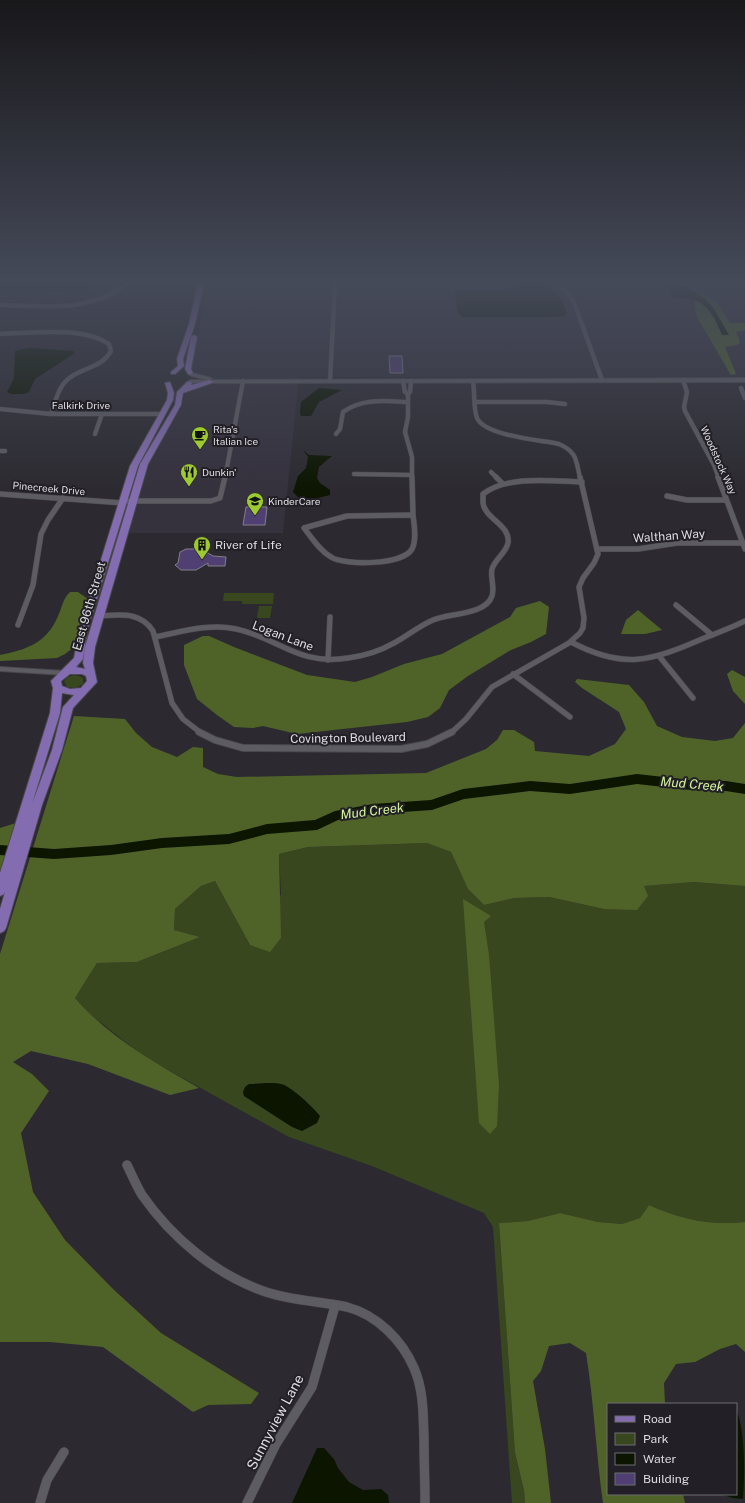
<svg xmlns="http://www.w3.org/2000/svg" width="745" height="1503" font-family="'Public Sans',sans-serif">
  <rect width="100%" height="100%" fill="#2c2a30"/>
  <polygon fill="#35313d" points="209,283 745,283 745,377 299,377 283,533 125,533 149,457 182,407 185,393 198,379 196,373 192,369 192,364"/>
  <g fill="#38471d">
    <polygon points="224,593 274,593 273,604 242,604 242,601 223,601"/>
    <polygon points="259,606 272,606 270,618 257,618"/>
    <polygon points="74,675 79,676 83,678 83,684 75,688 67,687 64,681 68,677"/>
    <path d="M427 843 451 852 468 889 484 905 514 898 549 897 604 909 643 886 694 882 745 886V1222C712 1226 679 1219 649 1205L640 1218 622 1224 598 1222 560 1213 528 1221 499 1223 515 1453 524 1490 525 1503H512L493 1227 484 1213 372 1166 289 1137 143 1056 90 1014 75 998 97 963 137 962 200 937 174 930 175 909 201 886 215 881 250 945 281 894 279 854 308 847Z"/>
  </g>
  <g fill="#4f6329">
    <path d="M680 283H686L717 302 730 323H745V330L736 332 740 342 737 345 725 347 736 374 731 375 697 317C694 307 695 297 691 288Z"/>
    <path d="M70 592H78L88 599 74 647 65 654 57 658 0 661V655C26 650 47 643 58 616 62 608 63 598 70 592Z"/>
    <polygon points="540,601 549,607 546,634 531,642 511,650 468,676 449,690 440,708 428,717 407,722 297,734 263,726 253,728 234,727 217,715 197,699 184,665 184,645 203,636 209,636 234,647 307,675 355,682 372,677 404,664 442,654 510,617 516,608"/>
    <polygon points="638,610 662,630 645,634 621,634 626,620"/>
    <polygon points="732,670 745,677 745,704 733,691 727,674"/>
    <path d="M577 679 629 685 644 702 657 726 682 737 715 741 733 738 745 723V886L694 882 644 886 648 896 637 910 604 909 549 897 514 898 484 905 468 889 451 852 427 843 308 847 279 854 281 938 270 952 250 945 215 881 201 886 175 909 174 930 200 937 137 962 97 963 75 998C109 1037 155 1063 199 1088L170 1095 88 1064 31 1051 13 1062 32 1074 49 1091 21 1133 33 1192 65 1240 113 1289 161 1333 259 1393 251 1404 208 1405 193 1412 103 1347 50 1342H0V954L74 716 125 719 136 733 152 747 177 757 193 747 203 748V767L218 774 237 777 426 773 486 749 497 740 503 730H514L534 742 535 751 589 756 615 744 626 729 619 712 582 688 575 682Z"/>
    <polygon points="16,823 0,872 0,828"/>
    <polygon points="463,899 491,916 484,922 489,955 499,1085 497,1126 490,1134 479,1123"/>
    <path d="M649 1205C679 1219 712 1226 745 1222V1352L736 1344 720 1349 695 1362 676 1364 664 1383 665 1404H608V1494H683L685 1503H603C596 1453 594 1402 586 1353L570 1343 549 1346 541 1371 533 1381 545 1449 551 1503H525L524 1490 515 1453 499 1223 528 1221 560 1213 598 1222 622 1224 640 1218Z"/>
  </g>
  <g fill="#0c1500">
    <path d="M0 283H93V286C78 295 27 290 7 291H0Z"/>
    <polygon points="519,283 542,283 545,284 561,299 567,313 565,316 552,317 463,317 459,314 457,310 455,292 457,290 504,290"/>
    <path d="M665 283C682 283 699 292 711 305 718 314 723 325 729 335H722C716 321 709 304 693 300 687 298 680 299 674 299Z"/>
    <polygon points="30,348 73,351 75,353 35,379 29,392 24,394 11,394 7,392 14,378 15,351"/>
    <polygon points="319,388 342,390 319,402 311,416 301,416 300,412 301,402"/>
    <polygon points="303,450 309,455 332,456 319,467 317,478 320,483 330,490 330,495 305,501 298,497 293,492 298,476 306,468 308,457"/>
    <path d="M249 1084C259 1084 272 1082 281 1084 291 1086 314 1108 320 1116L317 1123 302 1131 292 1127 244 1096 243 1092 245 1087Z"/>
    <path d="M736 1413 738 1414C745 1436 745 1476 743 1499L733 1498 720 1494H736Z"/>
    <polygon points="317,1448 324,1448 334,1459 338,1468 349,1482 363,1490 381,1489 388,1495 389,1503 292,1503"/>
  </g>
  <g fill="none" stroke-linecap="round" stroke-linejoin="round">
    <polygon fill="#0c1500" fill-rule="evenodd" points="637,774 691,780 726,781 745,784 745,794 726,791 691,790 637,784 570,794 530,791 464,799 432,810 373,814 338,820 317,830 267,834 229,844 162,848 111,855 54,859 0,855 0,845 54,849 111,845 162,838 229,834 267,824 315,820 335,811 373,804 431,800 463,789 530,781 570,784"/>
  </g>
  <g fill="#503f73" stroke="#828088">
    <polygon points="389,356 402,356 403,373 390,373"/>
    <polygon points="246,507 267,507 265,525 243,525"/>
    <polygon points="186,549 201,549 213,556 226,557 225,566 208,566 208,563 196,570 181,570 175,565 178,563 180,552"/>
  </g>
  <g fill="none" stroke-linecap="round" stroke-linejoin="round">
    <g stroke="#49484c" stroke-width="5">
      <g id="minor-far3">
        <polyline points="554,283 565,290 574,302 602,380"/>
        <path d="M0 305C42 306 94 313 127 283"/>
        <path d="M0 334C32 333 81 326 109 344L111 351C101 369 81 367 67 380 58 388 55 403 51 414"/>
        <polyline points="683,380 687,392 684,407 685,411 714,465 719,478"/>
        <polyline points="330,381 335,283"/>
        <polyline points="403,381 405,392 408,394"/>
        <polyline points="411,381 410,392 408,394 408,417 405,432 412,457 412,478"/>
        <path d="M473 381C475 393 473 407 477 418 485 436 541 440 559 444 577 452 576 460 580 478"/>
        <polyline points="741,388 745,398"/>
        <polyline points="476,402 547,402 565,404"/>
        <polyline points="0,409 51,414 162,414"/>
        <polyline points="95,434 102,414"/>
        <path d="M336 434 340 429 343 412C362 398 385 401 408 402"/>
        <polyline points="0,451 5,451"/>
        <polyline points="491,472 497,478"/>
        <polyline points="354,474 412,475"/>
        <polyline points="225,478 243,381"/>
      </g>
    </g>
    <g stroke="#49484c" stroke-width="6">
      <g id="minor-far2">
        <polyline points="412,477 413,515"/>
        <polyline points="496,477 502,483"/>
        <polyline points="718,477 745,549"/>
        <polyline points="0,494 123,503"/>
        <polyline points="667,496 687,500 726,500"/>
        <polyline points="124,501 211,501 220,498 225,477"/>
        <path d="M413 515C414 524 417 540 412 549 403 565 345 566 331 557 320 551 312 538 304 528L347 516Z"/>
        <polyline points="597,549 638,549 677,543 743,543"/>
        <polyline points="676,605 712,635"/>
        <path d="M99 616C120 615 140 611 153 631L172 703 183 719 201 733"/>
        <polyline points="18,625 33,585 41,534 48,520 63,498"/>
        <path d="M155 637C181 632 209 623 236 629 279 638 298 666 348 658 364 656 380 651 394 643 407 636 419 626 433 620 449 613 486 615 492 596 495 587 490 577 492 569 495 559 506 553 508 543 511 525 485 519 483 503 483 500 483 497 483 494 508 475 552 481 582 482"/>
        <path d="M571 642C624 670 651 661 702 639 717 633 731 628 745 621"/>
        <polyline points="659,656 693,698"/>
        <polyline points="328,660 330,617"/>
        <polyline points="513,674 570,717"/>
        <polyline points="451,733 466,719 492,687 569,643 580,633 583,628 584,618 579,587 583,578 594,563 598,554 580,477"/>
      </g>
    </g>
    <g stroke="#49484c" stroke-width="8">
      <polyline id="minor-far1" points="199,732 215,740 243,748 401,749 427,744 452,732"/>
    </g>
    <g stroke="#49484c" stroke-width="10">
      <g id="minor">
        <path d="M127 1165C132 1175 136 1185 142 1195 172 1238 216 1275 266 1292 293 1301 320 1301 347 1307 377 1315 402 1340 414 1368 424 1391 423 1415 424 1439 424 1461 425 1482 425 1503"/>
        <polyline points="40,1503 47,1480 64,1452"/>
        <polyline points="247,1503 276,1444 312,1387 335,1306"/>
      </g>
    </g>
    <g stroke="#49484c" stroke-width="2">
      <g id="tertiary">
        <polygon points="193,373 211,378 212,379 210,380 745,378 745,382 188,383 187,382 190,380 208,380 191,376 190,375"/>
        <polygon points="0,667 65,671 69,673 65,675 0,671"/>
      </g>
    </g>
    <g stroke="#49484c" stroke-width="2">
      <g id="primary">
        <polygon points="198,283 204,283 195,324 183,359 184,366 175,374 171,374 171,372 178,366 177,359 189,324"/>
        <polygon points="194,335 197,337 191,369 193,373 190,375 188,374 185,369 191,337"/>
        <path d="M210 380 213 382 212 383 183 393 181 405 148 464 95 647 93 663 97 682 73 708 62 750 42 805 6 928 4 931 0 933V909L5 892 4 894 0 896V873L50 713 53 688 51 681 74 658 79 631 130 466 167 400 168 393 165 383 170 382 174 393 173 400 138 466 87 631 83 659 76 667 85 669 83 663 85 647 140 464 175 405 177 392 187 382H191L192 383 191 385ZM70 674H82L86 676 87 681 81 688 70 689 62 686 61 681ZM62 693 74 695 63 707 52 750 32 804 60 713Z"/>
      </g>
    </g>
    <use href="#minor-far3" stroke="#5e5c63" stroke-width="4"/>
    <use href="#minor-far2" stroke="#5e5c63" stroke-width="5"/>
    <use href="#minor-far1" stroke="#5e5c63" stroke-width="6"/>
    <use href="#minor" stroke="#5e5c63" stroke-width="9"/>
    <use href="#tertiary" fill="#5e5c63" fill-rule="evenodd"/>
    <use href="#primary" fill="#836db0" fill-rule="evenodd"/>
  </g>
  <linearGradient id="sky" x2="0" y2="1"><stop stop-color="#18171a"/><stop offset="0.57" stop-color="#454a59"/><stop offset="1" stop-color="#454a59" stop-opacity="0"/></linearGradient>
  <rect width="745" height="493" fill="url(#sky)"/>
  <defs>
    <g id="cafe-pin" transform="scale(0.9)"><path d="M0 17L-7.5 6A9.5 9.5 0 1 1 7.5 6Z" fill="#9dca30" stroke="#222026"/><path d="M-5.5-4.5H6V0H3Q3 3.5 0 3.5H-2.5Q-5.5 3.5-5.5 0ZM3-3.2v2h1.7v-2ZM-6 4.5H4V6H-6Z" fill="#111"/></g>
    <g id="restaurant-pin" transform="scale(0.9)"><path d="M0 17L-7.5 6A9.5 9.5 0 1 1 7.5 6Z" fill="#9dca30" stroke="#222026"/><path d="M-5-6h1v4h1v-4h1v4h1v-4h1v5L-1.5 .5V6h-2V.5L-5-1ZM5-6V6H3V1.5H1.5Q1.5-4 5-6Z" fill="#111"/></g>
    <g id="school-pin" transform="scale(0.9)"><path d="M0 17L-7.5 6A9.5 9.5 0 1 1 7.5 6Z" fill="#9dca30" stroke="#222026"/><path d="M0-5L7-2L0 1L-7-2ZM-4 1L0 2.5L4 1V4Q0 6-4 4Z" fill="#111"/></g>
    <g id="building-pin" transform="scale(0.9)"><path d="M0 17L-7.5 6A9.5 9.5 0 1 1 7.5 6Z" fill="#9dca30" stroke="#222026"/><path d="M-4-6H4V6H1V3H-1V6H-4ZM-2.5-4.3h1.7v1.8h-1.7ZM.8-4.3h1.7v1.8H.8ZM-2.5-1h1.7V.8h-1.7ZM.8-1h1.7V.8H.8Z" fill="#111"/></g>
  </defs>
  <g fill-rule="evenodd">
    <use href="#cafe-pin" x="200" y="435"/>
    <use href="#restaurant-pin" x="189" y="472"/>
    <use href="#school-pin" x="255" y="501"/>
    <use href="#building-pin" x="202" y="545"/>
  </g>
  <g text-anchor="middle" dominant-baseline="central" stroke-width="4" stroke-linejoin="round" paint-order="stroke">
    <g font-size="10" fill="#dedde1" stroke="#222026">
      <text x="81" y="405">Falkirk Drive</text>
      <text transform="translate(719 460) rotate(66)">Woodstock Way</text>
      <text transform="translate(49 488) rotate(5)">Pinecreek Drive</text>
    </g>
    <g font-size="10" fill="#dedde1" stroke="#222026" text-anchor="start">
      <text x="213" y="429">Rita's<tspan x="213" dy="12">Italian Ice</tspan></text>
      <text x="202" y="472">Dunkin'</text>
      <text x="268" y="501">KinderCare</text>
    </g>
    <g font-size="12" fill="#dedde1" stroke="#222026">
      <text transform="translate(669 536) rotate(-4)">Walthan Way</text>
      <text transform="translate(89 606) rotate(-74)">East 96th Street</text>
      <text transform="translate(283 636) rotate(21)">Logan Lane</text>
      <text transform="translate(348 738) rotate(-1)">Covington Boulevard</text>
    </g>
    <g font-size="12" fill="#dedde1" stroke="#222026" text-anchor="start">
      <text x="215" y="545">River of Life</text>
    </g>
    <g font-size="13" font-style="italic" fill="#d2f29b" stroke="#222026">
      <text transform="translate(692 784) rotate(5)">Mud Creek</text>
      <text transform="translate(372 811) rotate(-7)">Mud Creek</text>
    </g>
    <g font-size="14" fill="#dedde1" stroke="#222026">
      <text transform="translate(275 1422) rotate(-62)">Sunnyview Lane</text>
    </g>
  </g>
  <rect x="607" y="1403" width="130" height="92" fill="#222026" stroke="#6d6c71"/>
  <rect x="615" y="1416" width="20" height="6" fill="#836db0" stroke="#6d6c71"/>
  <text x="643" y="1423" font-size="12" fill="#dedde1">Road</text>
  <rect x="615" y="1433" width="20" height="12" fill="#38471d" stroke="#6d6c71"/>
  <text x="643" y="1443" font-size="12" fill="#dedde1">Park</text>
  <rect x="615" y="1453" width="20" height="12" fill="#0c1500" stroke="#6d6c71"/>
  <text x="643" y="1463" font-size="12" fill="#dedde1">Water</text>
  <rect x="615" y="1473" width="20" height="12" fill="#503f73" stroke="#6d6c71"/>
  <text x="643" y="1483" font-size="12" fill="#dedde1">Building</text>
</svg>
